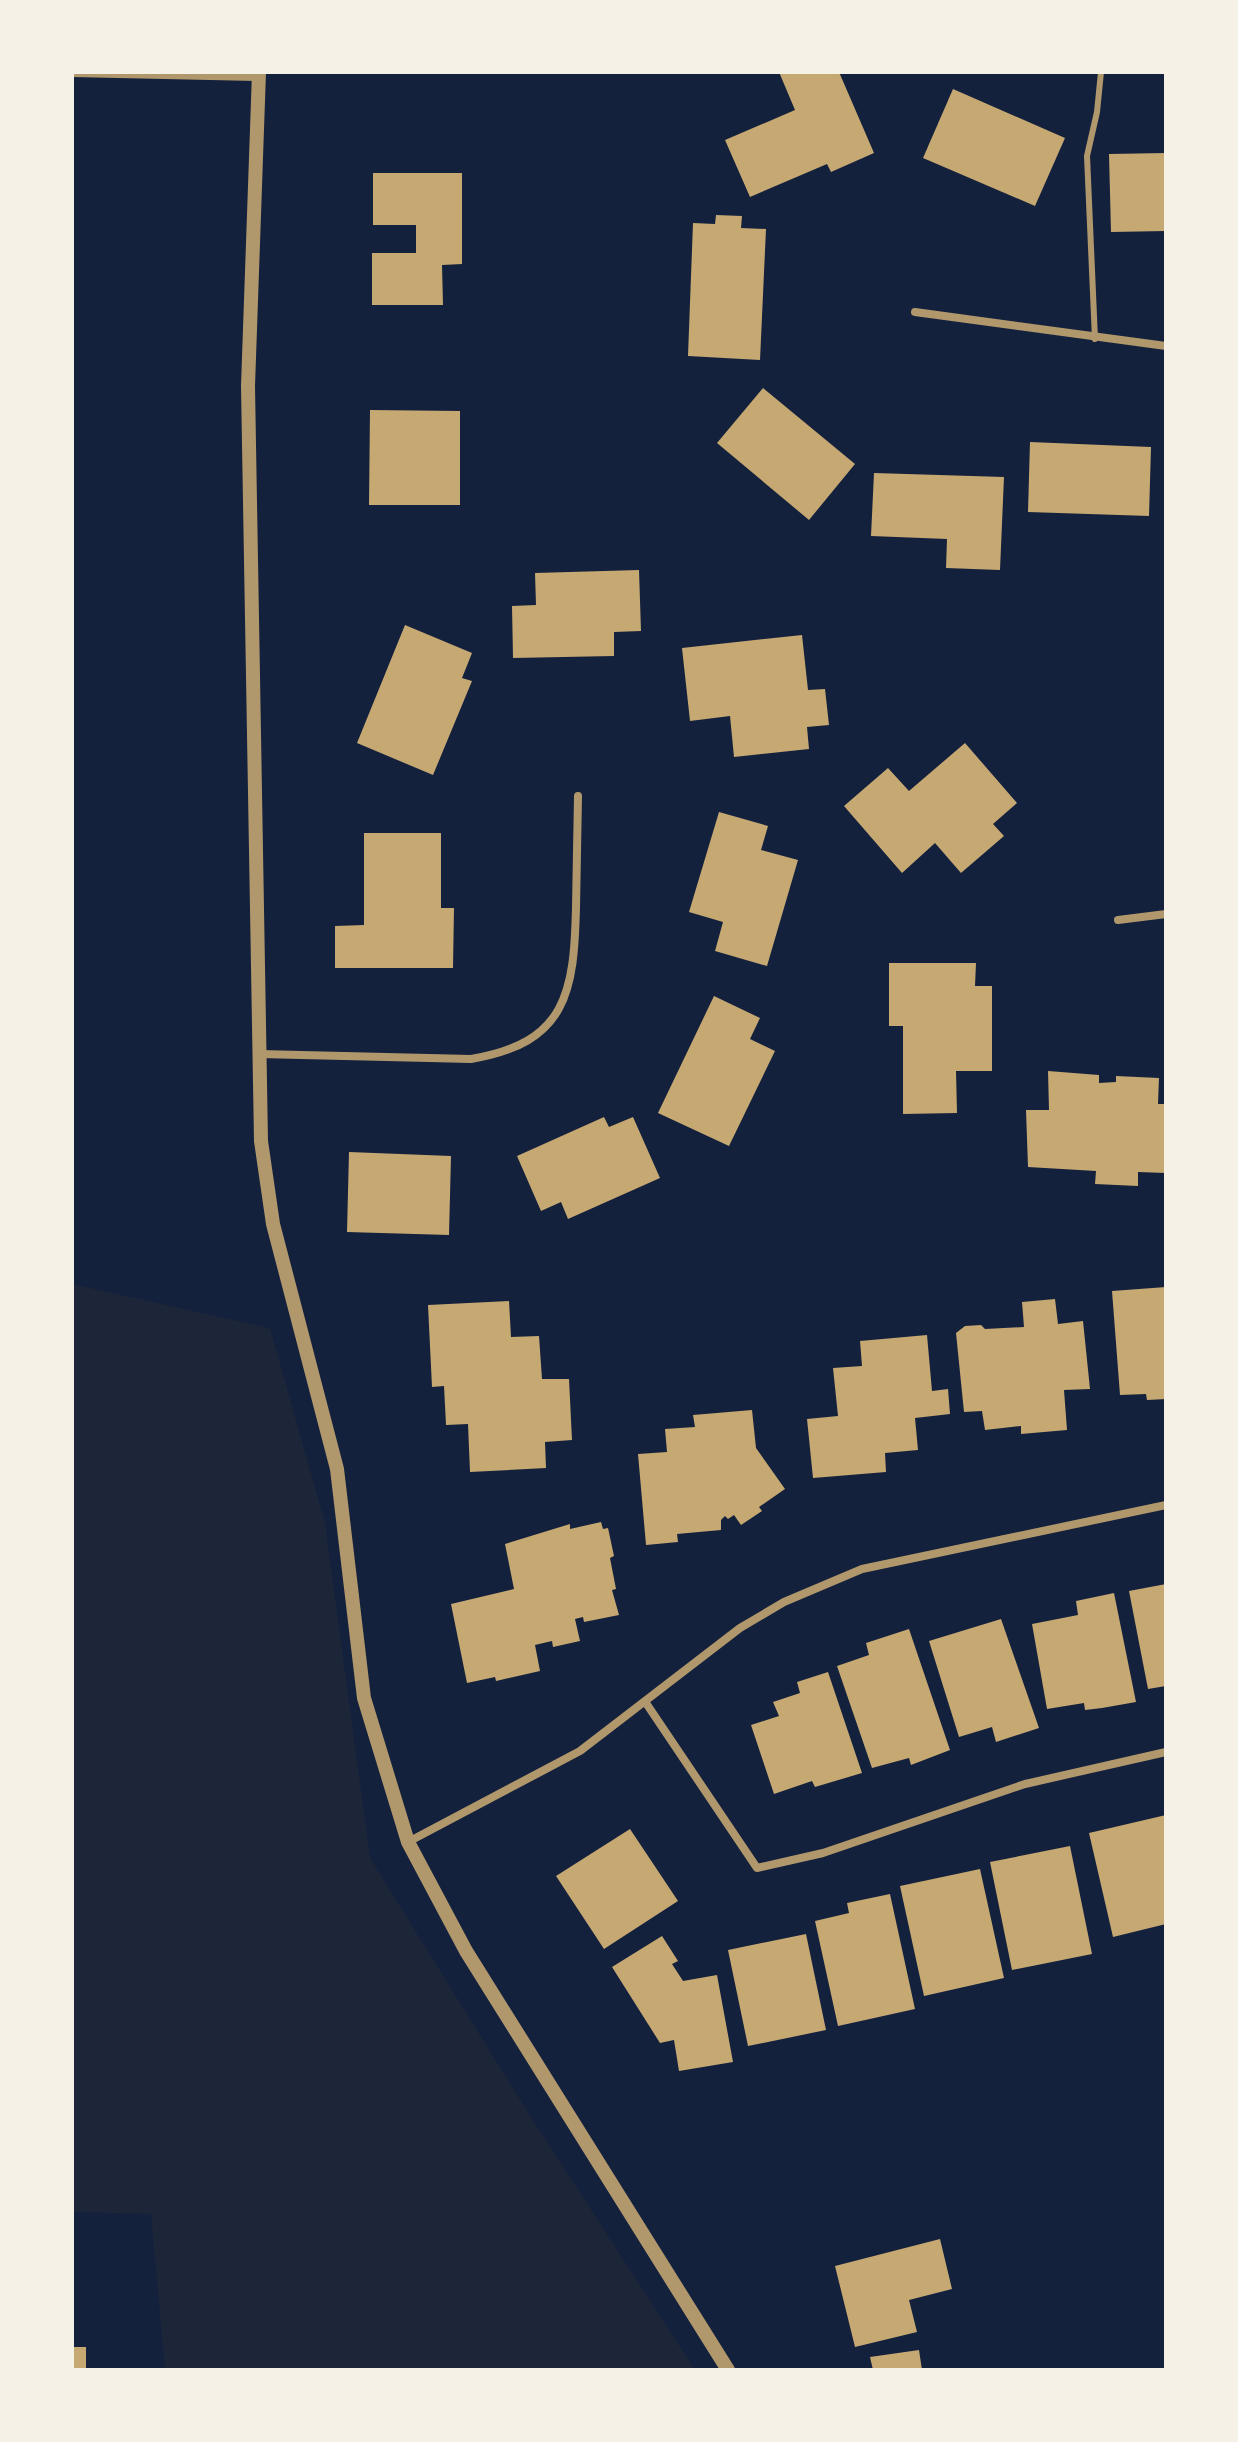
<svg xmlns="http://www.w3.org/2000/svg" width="1238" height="2442" font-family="'Open Sans',sans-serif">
  <rect width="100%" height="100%" fill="#14213d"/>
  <polygon fill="#1d2539" points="72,1284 270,1328 325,1523 370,1858 529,2114 695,2370 165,2370 151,2214 72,2212"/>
  <g fill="#c6a872">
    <polygon points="779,72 839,72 874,153 831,172 827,164 750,197 725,140 795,110"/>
    <polygon points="953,89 1065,138 1035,206 923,158"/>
    <polygon points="1166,153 1166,231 1111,232 1109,154"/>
    <polygon points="373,173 462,173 462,264 442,265 443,305 372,305 372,253 416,253 416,225 373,225"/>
    <polygon points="716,215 742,216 741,228 766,229 760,360 688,356 693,223 715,224"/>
    <polygon points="763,388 855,464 809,520 717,443"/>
    <polygon points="370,410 460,411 460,505 369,505"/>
    <polygon points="1030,442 1151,447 1149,516 1028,512"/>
    <polygon points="874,473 1004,477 1000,570 946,568 947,539 871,536"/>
    <polygon points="639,570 641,631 614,632 614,656 513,658 512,606 536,605 535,573"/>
    <polygon points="405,625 472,653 462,678 472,681 433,775 357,743"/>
    <polygon points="802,635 808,690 825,689 829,725 807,727 809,749 734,757 730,716 690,721 682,648"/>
    <polygon points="965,743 1017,803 993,824 1004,836 961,873 935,843 902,873 844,806 888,768 909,791"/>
    <polygon points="719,812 768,826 761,850 798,860 767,966 715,951 723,922 689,912"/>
    <polygon points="364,833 441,833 441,908 454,908 453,968 335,968 335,926 364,925"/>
    <polygon points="889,963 976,963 975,986 992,986 992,1071 956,1071 957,1113 903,1114 903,1026 889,1026"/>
    <polygon points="714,996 760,1018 750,1039 775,1051 729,1146 658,1113"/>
    <polygon points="1048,1071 1099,1075 1099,1083 1116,1082 1116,1076 1159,1078 1158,1104 1166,1104 1166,1173 1138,1172 1138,1186 1095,1184 1096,1171 1028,1167 1026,1110 1049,1110"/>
    <polygon points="604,1117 609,1127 633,1117 660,1178 568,1219 561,1202 541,1211 517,1156"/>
    <polygon points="349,1152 451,1156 449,1235 347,1232"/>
    <polygon points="1166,1287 1166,1399 1147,1400 1146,1394 1120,1395 1112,1291"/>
    <polygon points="1055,1299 1058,1324 1083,1321 1090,1389 1064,1390 1067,1430 1021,1434 1021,1426 985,1430 982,1411 964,1412 956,1333 965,1326 981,1325 985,1329 1024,1327 1022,1302"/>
    <polygon points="509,1301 511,1337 539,1336 542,1379 569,1379 572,1440 545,1442 546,1468 470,1472 468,1424 446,1425 444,1386 432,1387 428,1305"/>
    <polygon points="927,1335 932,1391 948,1389 950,1414 915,1418 918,1450 885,1453 886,1472 813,1478 807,1419 838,1416 833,1368 862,1366 860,1341"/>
    <polygon points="752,1410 756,1448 785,1489 759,1507 762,1511 741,1525 734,1515 728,1519 725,1516 721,1520 721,1530 677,1534 678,1542 646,1545 638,1454 667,1452 665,1429 695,1427 693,1415"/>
    <polygon points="601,1522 603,1529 608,1528 614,1556 610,1558 616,1589 612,1590 619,1615 584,1622 583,1617 575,1619 580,1641 553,1647 552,1641 535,1645 540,1671 496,1681 495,1677 467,1683 451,1604 514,1589 505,1544 570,1524 570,1529"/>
    <polygon points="1166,1584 1166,1686 1148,1689 1129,1591"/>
    <polygon points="1114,1593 1136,1702 1102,1708 1085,1710 1084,1703 1047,1709 1032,1624 1078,1615 1076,1601"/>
    <polygon points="1001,1619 1039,1728 996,1742 992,1727 959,1737 929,1641"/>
    <polygon points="909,1629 950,1750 911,1765 909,1758 872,1768 837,1666 869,1655 866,1643"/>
    <polygon points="828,1672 862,1773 815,1787 812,1781 774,1794 751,1725 779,1716 773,1702 800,1693 797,1682"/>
    <polygon points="1166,1815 1166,1924 1113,1937 1089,1833"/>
    <polygon points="630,1829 678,1901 604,1949 556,1876"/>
    <polygon points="1070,1846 1092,1954 1012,1970 990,1862"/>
    <polygon points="980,1869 1004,1978 924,1996 900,1886"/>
    <polygon points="890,1894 915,2009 838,2026 815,1921 849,1913 847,1903"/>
    <polygon points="806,1934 826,2030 748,2046 728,1950"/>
    <polygon points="662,1936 678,1961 672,1964 683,1981 717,1975 733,2062 679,2071 674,2040 660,2043 612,1967"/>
    <polygon points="940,2239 952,2289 909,2300 917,2332 855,2347 835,2266"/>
    <rect x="72" y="2347" width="14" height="23"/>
    <polygon points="919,2350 922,2370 873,2370 870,2357"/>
  </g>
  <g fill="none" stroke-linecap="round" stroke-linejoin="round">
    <polyline stroke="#b1986c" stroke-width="6" points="1095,339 1087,156 1097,112 1101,72"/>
    <g stroke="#b1986c" stroke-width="8">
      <polyline points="72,73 259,77"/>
      <polyline points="915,312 1166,346"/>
      <polyline points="1118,920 1166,914"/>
      <path d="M259 1054 471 1059C567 1043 574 992 576 907 577 870 577 833 578 796"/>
      <polyline points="646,1703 757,1868 823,1853 1025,1784 1166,1752"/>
      <polyline points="408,1842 580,1751 740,1628 784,1602 862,1569 1166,1505"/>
    </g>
    <polyline stroke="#b1986c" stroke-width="14" points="259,72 248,386 261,1141 273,1224 337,1469 364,1698 408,1842 466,1951 728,2370"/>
  </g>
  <rect width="1238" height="2442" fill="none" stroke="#f6f1e7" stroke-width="148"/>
</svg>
